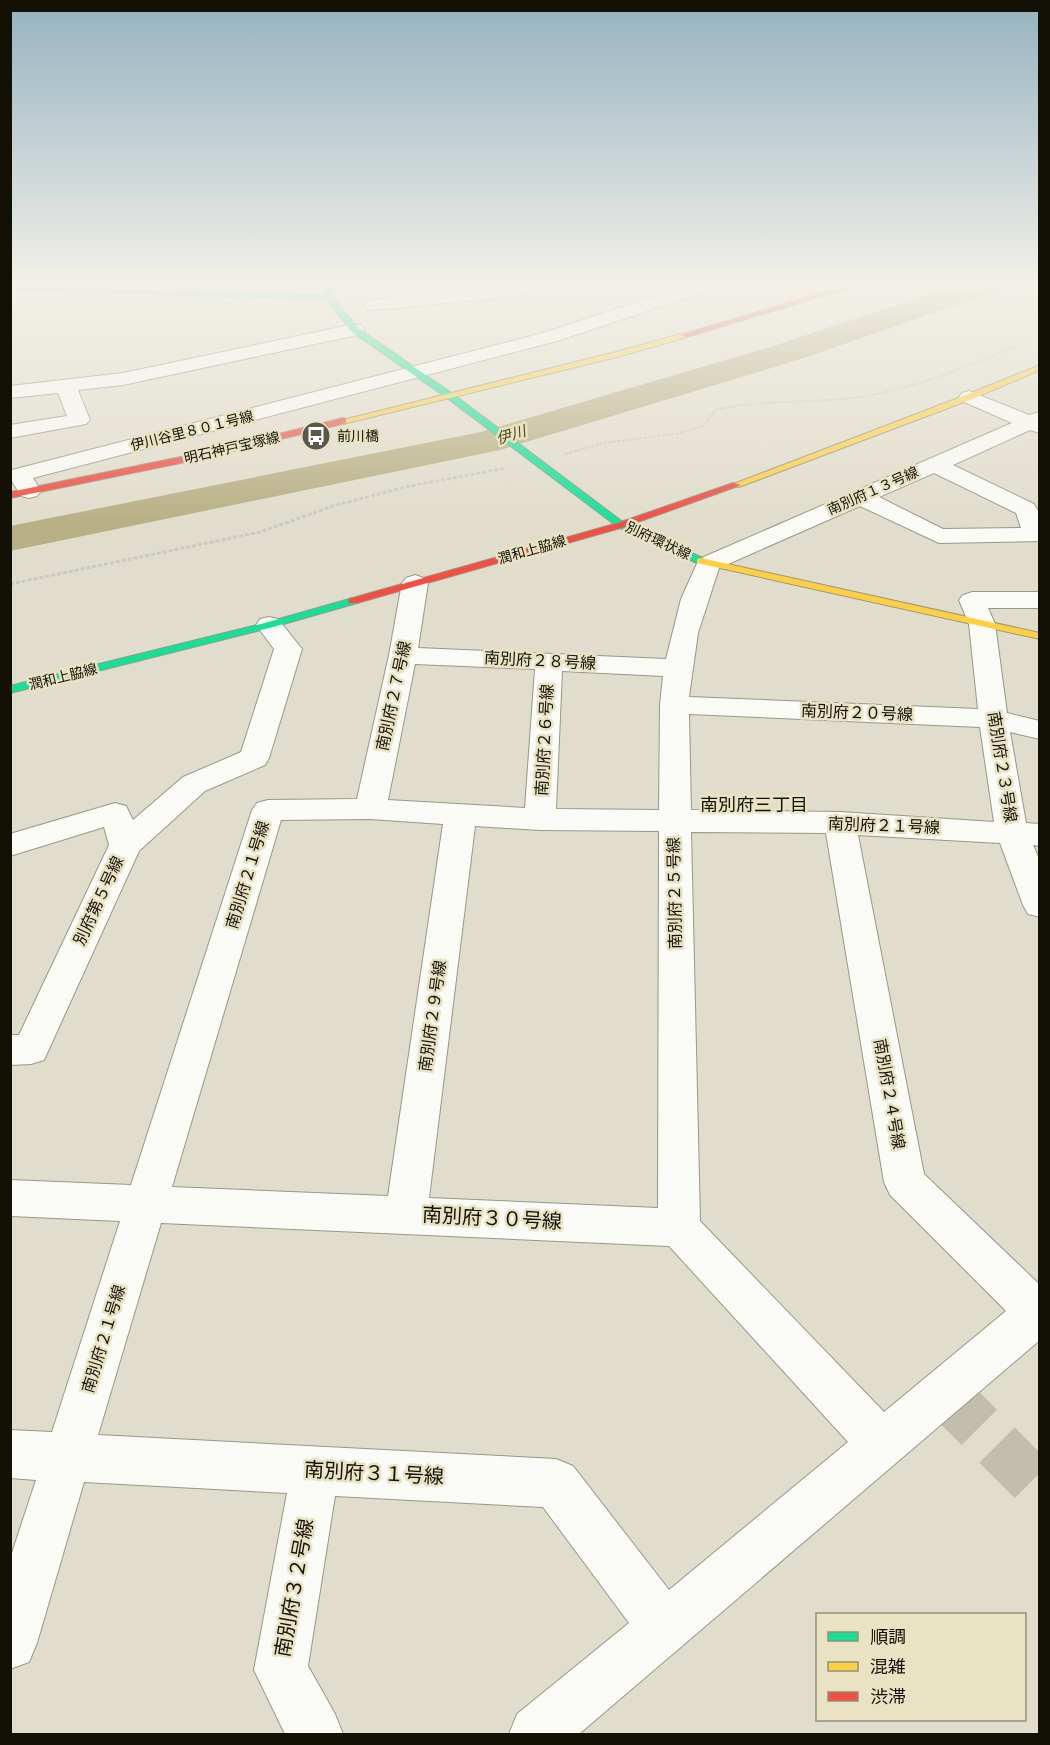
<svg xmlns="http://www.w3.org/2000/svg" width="1050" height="1745" font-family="'Varela Round','Noto Sans JP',sans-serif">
  <rect width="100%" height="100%" fill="#e1ddcc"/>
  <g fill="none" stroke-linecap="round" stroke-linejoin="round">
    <polygon fill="#b8af84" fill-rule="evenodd" points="968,281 1013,281 1009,287 801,359 500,450 10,551 10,526 481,432 777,345"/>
    <polyline stroke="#c2beae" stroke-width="50" stroke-dasharray="50 25" stroke-linecap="butt" points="944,1392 1040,1488"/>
    <g stroke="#999789" stroke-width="2">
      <g id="street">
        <polygon points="244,281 262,281 251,298 239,298 236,294"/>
        <polygon points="387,281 405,281 411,296 515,286 529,281 555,281 552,285 517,296 373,310 367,309 364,305 367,301 393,298"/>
        <polygon points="702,281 728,281 725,285 557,341 33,478 41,491 37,496 29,498 21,496 10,478 12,470 543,333"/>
        <polygon points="355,324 362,326 364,330 362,334 123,385 78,390 90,420 86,424 10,438 10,425 67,416 58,393 10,398 10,386 123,373"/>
        <path d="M969 391 1029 415 1040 412V433L1030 430 953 465 1034 504 1040 514V541L939 543 860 506 719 568 698 633 689 697 978 709 969 624 959 600 963 595 972 592H1040V608H988L995 624 1007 713 1040 721V739L1010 732 1026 823 1040 824V846L1033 845 1040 861V917L1028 914 1023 905 1000 843 858 835 924 1174 1040 1285V1340L579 1734H509L517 1714 629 1623 543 1507 335 1496 308 1666 335 1714 343 1734H285L254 1670 287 1493 84 1482 37 1643 29 1662 10 1669V1559L36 1480 10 1478V1430L52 1432 120 1221 10 1216V1180L131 1185 252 810 257 803 268 800 357 799 389 655 402 583 406 578 415 575 424 578 428 583 418 648 666 659 681 599 699 559 1012 423 962 401 959 397 962 393ZM934 473 1016 513 1021 528 943 529 879 497ZM415 664 535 669 525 808 388 800ZM562 671 663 676 660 705 659 810 556 809ZM689 714 980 727 994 822 840 812 691 810ZM370 819 443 824 388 1196 172 1187 281 820ZM475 826 540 830 659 831 658 1208 429 1198ZM691 832 826 833 884 1182 890 1195 1006 1311 884 1412 700 1221ZM161 1223 669 1246 848 1442 669 1590 573 1466 556 1459 98 1435Z"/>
        <polygon points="269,617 278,619 302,649 269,758 265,765 205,791 139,851 44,1060 31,1064 10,1065 10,1035 19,1035 109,845 104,827 10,856 10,834 115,803 126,806 133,820 183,777 241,752 274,649 256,625 260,619"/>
      </g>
    </g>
    <g stroke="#999789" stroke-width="2">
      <g id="fast">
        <polygon points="329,281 337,281 332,297 358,328 453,394 624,523 705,559 705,563 697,563 618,527 447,398 352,332 326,299 10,290 10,286 325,295"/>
        <polygon points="353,598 357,599 357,603 273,627 10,693 10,686 265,623"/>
      </g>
    </g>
    <g stroke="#999789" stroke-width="2">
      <g id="slow">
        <polygon points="684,333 687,333 687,337 621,356 343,424 339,421 616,352"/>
        <polygon points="1040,365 1040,370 972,399 739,487 731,485 966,395"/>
        <polygon points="701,558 1040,633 1040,639 697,563 697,559"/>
      </g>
    </g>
    <g stroke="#999789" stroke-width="2">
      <g id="jam">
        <polygon points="861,281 873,281 687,337 680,335"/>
        <polygon points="343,418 346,419 346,423 205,458 10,498 10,492 205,452"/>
        <polygon points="733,483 741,485 624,527 357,603 349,603 348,601 349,599 618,523"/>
      </g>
    </g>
    <path stroke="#cbc9c4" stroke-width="2" stroke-dasharray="3 1.5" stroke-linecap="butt" d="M565 454 604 443 680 433 704 426 715 410C765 398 819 405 871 395 929 385 985 358 1040 336"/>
    <polyline stroke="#cbc9c4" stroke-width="3" stroke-dasharray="4 2" stroke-linecap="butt" points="10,584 260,532 336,505 410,486 506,468"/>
    <use href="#street" fill="#fafaf7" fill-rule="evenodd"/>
    <use href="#fast" fill="#16e098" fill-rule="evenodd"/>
    <use href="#slow" fill="#ffcf43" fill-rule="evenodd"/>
    <use href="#jam" fill="#f24e42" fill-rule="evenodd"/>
  </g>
  <linearGradient id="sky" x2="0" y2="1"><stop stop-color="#95b2c0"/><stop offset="0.54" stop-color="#f2f0e8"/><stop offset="1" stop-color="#f2f0e8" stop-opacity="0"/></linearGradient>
  <rect width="1050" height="525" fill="url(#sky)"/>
  <defs>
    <g id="bus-disc" transform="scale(1.5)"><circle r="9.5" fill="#5b584b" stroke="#e9e3c4"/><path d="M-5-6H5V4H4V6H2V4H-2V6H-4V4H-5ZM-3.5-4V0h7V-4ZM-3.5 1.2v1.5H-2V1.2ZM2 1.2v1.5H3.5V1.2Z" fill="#fff"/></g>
  </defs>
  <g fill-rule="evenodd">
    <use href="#bus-disc" x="316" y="436"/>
  </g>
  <g text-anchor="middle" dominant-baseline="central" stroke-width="5" stroke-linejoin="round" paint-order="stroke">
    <g font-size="14" fill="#131106" stroke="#e9e3c4">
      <text transform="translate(192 431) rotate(-14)">伊川谷里８０１号線</text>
      <text transform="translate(232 448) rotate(-13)">明石神戸宝塚線</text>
      <text transform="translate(873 491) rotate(-24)">南別府１３号線</text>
      <text transform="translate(658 541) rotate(25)">別府環状線</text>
      <text transform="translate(532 550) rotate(-16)">潤和上脇線</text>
      <text transform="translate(63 677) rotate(-14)">潤和上脇線</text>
    </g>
    <g font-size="14" fill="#131106" stroke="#e9e3c4" text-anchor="start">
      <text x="337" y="436">前川橋</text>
    </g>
    <g font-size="15" font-style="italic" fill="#4d451a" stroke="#e9e3c4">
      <text transform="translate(511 435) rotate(-17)">伊川</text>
    </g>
    <g font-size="16" fill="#131106" stroke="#e9e3c4">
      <text transform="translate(540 661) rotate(3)">南別府２８号線</text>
      <text transform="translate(394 696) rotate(-78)">南別府２７号線</text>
      <text transform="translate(857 713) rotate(2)">南別府２０号線</text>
      <text transform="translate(545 740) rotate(-87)">南別府２６号線</text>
      <text transform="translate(1002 767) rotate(81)">南別府２３号線</text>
      <text transform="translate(884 826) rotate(2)">南別府２１号線</text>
      <text transform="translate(248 875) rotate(-73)">南別府２１号線</text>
      <text transform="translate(675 893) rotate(-91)">南別府２５号線</text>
      <text transform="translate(99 901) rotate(-65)">別府第５号線</text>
      <text transform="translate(433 1016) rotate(-82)">南別府２９号線</text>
      <text transform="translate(889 1094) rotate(80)">南別府２４号線</text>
      <text transform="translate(104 1339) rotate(-73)">南別府２１号線</text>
    </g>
    <g font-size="18" fill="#131106" stroke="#e9e3c4">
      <text x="754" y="805">南別府三丁目</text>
    </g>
    <g font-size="20" fill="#131106" stroke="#e9e3c4">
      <text transform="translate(492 1219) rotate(3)">南別府３０号線</text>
      <text transform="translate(374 1474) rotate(3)">南別府３１号線</text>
      <text transform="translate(295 1588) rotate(-80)">南別府３２号線</text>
    </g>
  </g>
  <rect width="1050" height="1745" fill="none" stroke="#131106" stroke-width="24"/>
  <rect x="816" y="1613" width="210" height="108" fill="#e9e3c4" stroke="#938f78" stroke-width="1.5"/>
  <rect x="828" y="1632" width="30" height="9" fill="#16e098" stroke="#938f78" stroke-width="1.5"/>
  <text x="870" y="1643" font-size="18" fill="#131106">順調</text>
  <rect x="828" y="1662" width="30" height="9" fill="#ffcf43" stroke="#938f78" stroke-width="1.5"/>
  <text x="870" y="1673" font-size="18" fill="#131106">混雑</text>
  <rect x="828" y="1692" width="30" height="9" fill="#f24e42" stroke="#938f78" stroke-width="1.5"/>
  <text x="870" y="1703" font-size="18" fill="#131106">渋滞</text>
</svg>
